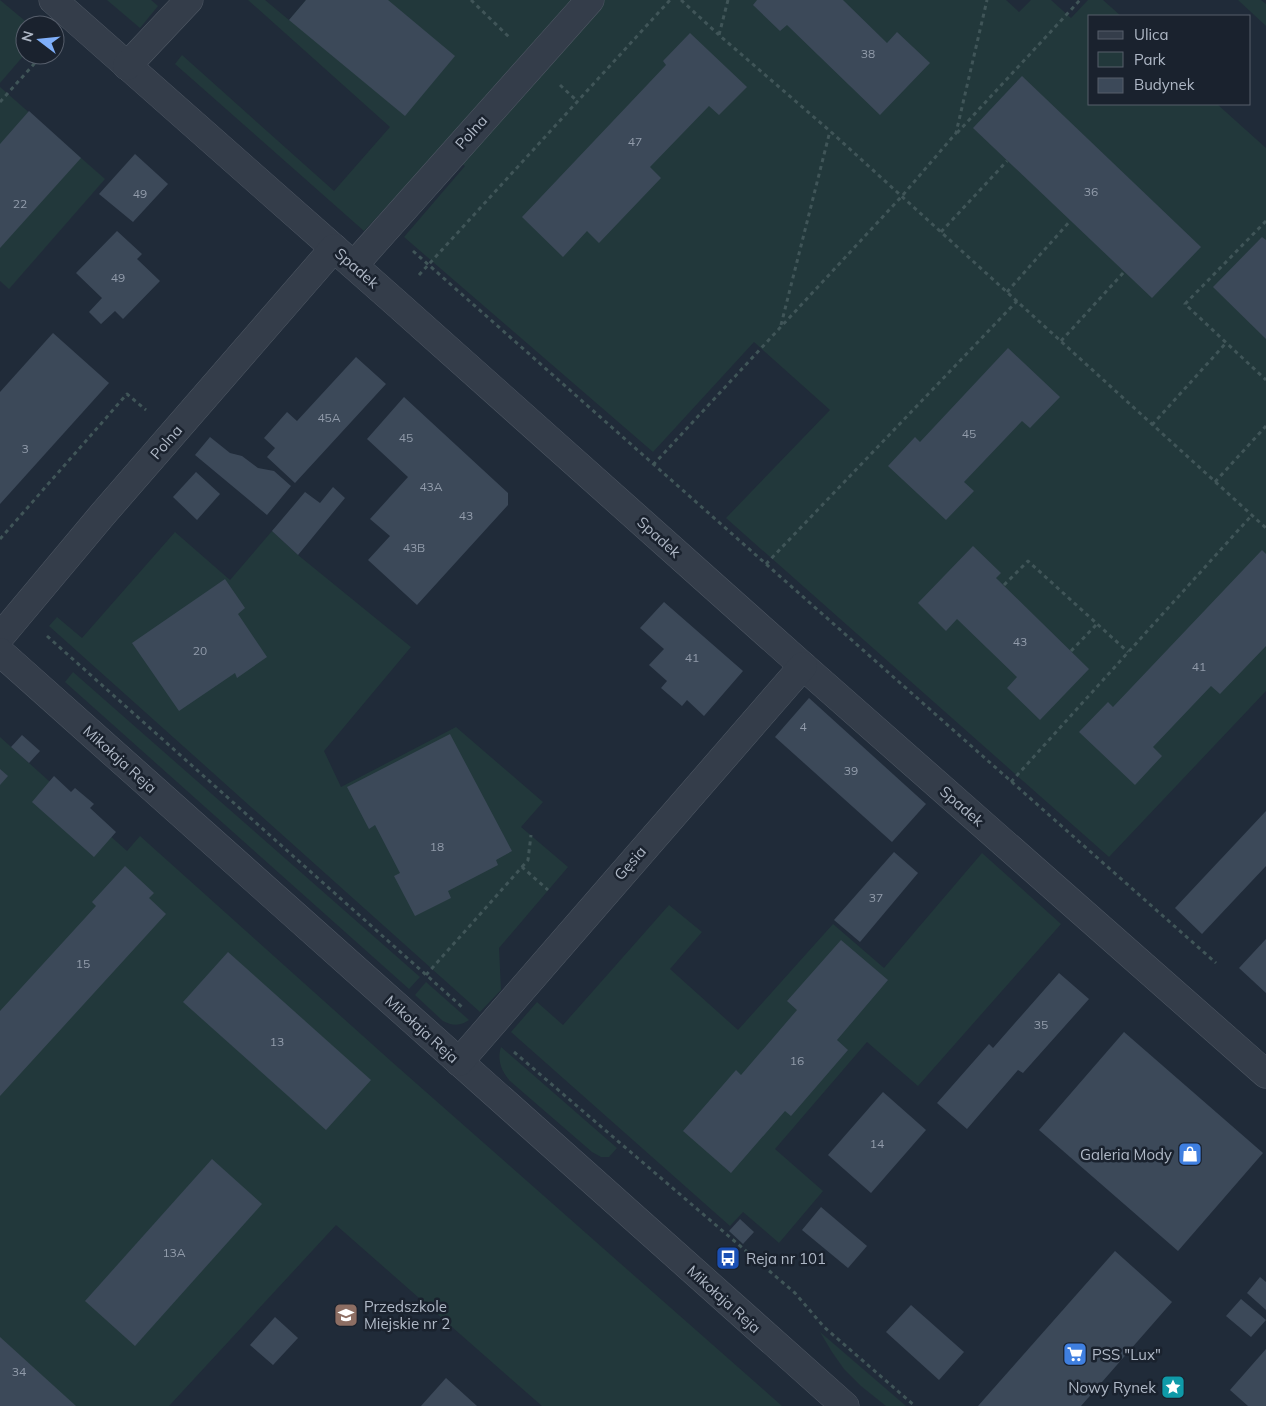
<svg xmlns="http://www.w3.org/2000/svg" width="1266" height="1406" font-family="Mulish,sans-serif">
  <rect width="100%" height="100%" fill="#202b39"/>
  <g fill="#22383b">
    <polygon points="0,0 30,25 25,25 25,54 0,83"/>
    <polygon points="107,0 151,0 158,6 140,28"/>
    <polygon points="248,0 265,0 289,20 306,0 1006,0 1019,12 1031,0 1051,0 1071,18 1088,0 1103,0 1121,16 1090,16 1090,104 1217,104 1266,148 1266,691 1109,857 726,518 830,410 754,342 653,452 404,237 465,166 441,148 364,231 175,64 182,55 334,191 390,127"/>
    <polygon points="1238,0 1261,0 1266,4 1266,26"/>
    <polygon points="0,87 105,179 9,289 0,281"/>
    <polygon points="272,531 298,555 411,647 324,751 341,787 456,727 543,802 521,827 568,867 499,948 501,990 480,1012 49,626 57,617 82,638 175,532 230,580"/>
    <polygon points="73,672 420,977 409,989 65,682"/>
    <polygon points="0,737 127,851 140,836 392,1062 782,1406 542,1406 336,1225 169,1406 0,1406"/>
    <polygon points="982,853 1061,924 918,1086 867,1042 775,1149 823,1191 779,1243 743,1212 730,1226 511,1032 537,1002 563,1025 669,905 702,932 670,969 738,1030 833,924 884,968"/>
    <path d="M426 982 469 1020C461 1026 452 1026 443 1021L415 995Z"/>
    <path d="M501 1047 617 1148 609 1157H601L592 1152 510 1081C501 1071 497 1060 501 1047Z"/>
    <polygon points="820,1332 906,1406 886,1406 861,1386 844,1369 832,1352"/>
  </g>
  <g fill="#3c4959">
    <polygon points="306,0 388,0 455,56 405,116 289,20"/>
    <polygon points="757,0 843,0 887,43 897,32 930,63 880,115 787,25 780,31 753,5"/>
    <polygon points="690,33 747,87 719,115 709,106 650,167 661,178 599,243 587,231 563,257 522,217 666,65 663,61"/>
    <polygon points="1022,76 1201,247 1152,298 973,128"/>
    <polygon points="29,111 81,158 0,248 0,144"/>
    <polygon points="135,154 168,184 133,222 99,194"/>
    <polygon points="117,231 142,254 137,259 160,281 123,319 115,311 101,324 89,312 102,298 76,273"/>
    <polygon points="1262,237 1266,240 1266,339 1213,287"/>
    <polygon points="53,333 109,383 0,504 0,392"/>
    <polygon points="1008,348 1060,397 1030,428 1022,421 964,482 974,491 946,520 888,466 915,437 920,442"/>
    <polygon points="356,357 386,384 295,483 267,457 275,448 264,438 287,412 297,421"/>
    <polygon points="404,397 508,493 508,505 417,605 368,560 390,536 370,519 408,477 367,439"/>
    <polygon points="210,437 230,453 242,456 258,468 274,471 291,486 267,515 195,455"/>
    <polygon points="196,472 220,494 197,520 173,497"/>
    <polygon points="333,487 345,498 298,555 272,531 305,492 320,503"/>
    <polygon points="973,546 1001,573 996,578 1089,669 1040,720 1007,688 1017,677 957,619 946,631 918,603"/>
    <polygon points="1262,550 1266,554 1266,646 1220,694 1211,686 1153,747 1162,756 1135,785 1079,732 1108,702 1113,707"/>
    <polygon points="225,579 245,608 238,614 267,657 237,678 235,673 179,711 132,643"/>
    <polygon points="664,602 743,671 704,716 687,700 682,706 661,688 667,681 649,665 664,649 640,628"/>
    <polygon points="809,698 926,804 892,842 775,737"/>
    <polygon points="450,734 512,851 496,860 498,865 448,891 451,898 415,916 394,876 400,873 375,825 369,829 347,787"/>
    <polygon points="22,735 40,751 29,763 11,747"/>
    <polygon points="0,769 8,776 0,785"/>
    <polygon points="54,776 71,792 75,788 94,804 90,808 116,832 94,857 32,802"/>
    <polygon points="1266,811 1266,866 1202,934 1175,908"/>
    <polygon points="894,852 918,873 860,942 834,920"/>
    <polygon points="125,866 154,893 149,898 166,914 0,1096 0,1011 96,906 92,902"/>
    <polygon points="1266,939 1266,993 1239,968"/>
    <polygon points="841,940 888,980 837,1040 848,1050 791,1116 785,1111 731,1173 683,1131 736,1070 741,1075 797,1010 787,1001"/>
    <polygon points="228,952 371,1080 326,1130 183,1002"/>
    <polygon points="1059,973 1089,999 1023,1073 1018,1070 967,1129 937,1103 989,1044 993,1048"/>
    <polygon points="1124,1032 1263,1153 1178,1251 1039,1130"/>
    <polygon points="883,1092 926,1130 871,1193 828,1155"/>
    <polygon points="212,1159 262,1204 135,1346 85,1301"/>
    <polygon points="821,1207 867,1246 848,1268 802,1230"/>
    <polygon points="740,1219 754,1232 743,1244 729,1231"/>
    <polygon points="1115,1251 1172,1302 1081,1406 978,1406"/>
    <polygon points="1260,1277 1266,1282 1266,1310 1247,1293"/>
    <polygon points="1241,1299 1266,1320 1251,1337 1226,1316"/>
    <polygon points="911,1305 964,1352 939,1380 886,1332"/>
    <polygon points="275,1317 298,1338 273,1365 250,1345"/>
    <polygon points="0,1337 76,1406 0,1406"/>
    <polygon points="1266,1349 1266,1406 1248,1406 1230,1390"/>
    <polygon points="446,1378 477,1406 421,1406"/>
  </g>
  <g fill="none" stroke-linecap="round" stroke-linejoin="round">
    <g stroke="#4f5864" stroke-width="29">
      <g id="minor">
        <polyline points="53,0 395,302 803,666 1266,1074"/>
        <polyline points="127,66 189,0"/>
        <polyline points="354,265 590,0"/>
        <polyline points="0,637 103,514 334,248"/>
        <polyline points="0,652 845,1406"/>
        <polyline points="459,1062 803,666"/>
      </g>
    </g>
    <g stroke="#405558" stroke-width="3" stroke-dasharray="4 4" stroke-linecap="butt">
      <polyline points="471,0 510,38"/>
      <polyline points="681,0 719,35"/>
      <polyline points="728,0 719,35 830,131 1266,528"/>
      <polyline points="560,85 577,101"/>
      <polyline points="0,102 42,55"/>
      <polyline points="957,133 1080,0"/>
      <polyline points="1266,221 1185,304 1266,380"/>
      <polyline points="941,232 1007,161"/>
      <polyline points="413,251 1216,963"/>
      <polyline points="419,275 670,0"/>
      <polyline points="1007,292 1070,221"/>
      <polyline points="781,325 830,131"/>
      <polyline points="1061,341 1124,272"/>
      <polyline points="1152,425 1226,343"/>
      <polyline points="653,465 902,196 956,133 987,0"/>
      <polyline points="1215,482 1266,426"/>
      <polyline points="0,539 127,394 146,410"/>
      <polyline points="766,564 1017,301"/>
      <polyline points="1004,585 1028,561 1128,652"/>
      <polyline points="47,636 462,1007"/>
      <polyline points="1071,651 1097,624"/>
      <polyline points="1011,782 1252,515"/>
      <polyline points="522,867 528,860 531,835"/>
      <polyline points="426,975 522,867 548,890"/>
      <polyline points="514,1052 795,1293 824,1327 915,1406"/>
    </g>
    <use href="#minor" stroke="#343d4a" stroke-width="28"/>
  </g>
  <defs>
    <g id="shop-square" transform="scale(1.25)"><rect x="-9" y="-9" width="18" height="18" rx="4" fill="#3f7fe0" stroke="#1a222e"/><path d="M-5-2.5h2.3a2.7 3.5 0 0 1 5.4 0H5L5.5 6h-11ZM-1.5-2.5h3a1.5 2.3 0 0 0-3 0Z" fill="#fff"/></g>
    <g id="bus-square" transform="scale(1.25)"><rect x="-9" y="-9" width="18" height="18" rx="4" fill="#1a4fb4" stroke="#1a222e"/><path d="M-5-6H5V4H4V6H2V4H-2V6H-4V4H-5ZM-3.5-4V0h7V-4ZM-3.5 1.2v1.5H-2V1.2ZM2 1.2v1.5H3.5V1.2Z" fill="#fff"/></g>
    <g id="school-square" transform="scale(1.25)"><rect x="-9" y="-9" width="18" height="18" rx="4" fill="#8d6e63" stroke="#1a222e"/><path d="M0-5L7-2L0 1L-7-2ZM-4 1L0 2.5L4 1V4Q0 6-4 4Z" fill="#fff"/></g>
    <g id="supermarket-square" transform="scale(1.25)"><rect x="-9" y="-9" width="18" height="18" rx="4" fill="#3f7fe0" stroke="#1a222e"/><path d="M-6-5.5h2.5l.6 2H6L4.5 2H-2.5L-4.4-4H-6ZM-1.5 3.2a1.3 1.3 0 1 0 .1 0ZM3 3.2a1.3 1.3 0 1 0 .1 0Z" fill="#fff"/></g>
    <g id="sight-square" transform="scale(1.25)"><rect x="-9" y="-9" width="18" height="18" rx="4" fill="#0f9aa8" stroke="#1a222e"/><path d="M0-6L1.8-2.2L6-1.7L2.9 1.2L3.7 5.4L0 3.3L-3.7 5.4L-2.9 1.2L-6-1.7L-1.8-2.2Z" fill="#fff"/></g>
  </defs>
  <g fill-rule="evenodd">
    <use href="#shop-square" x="1190" y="1154"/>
    <use href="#bus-square" x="728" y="1258"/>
    <use href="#school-square" x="346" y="1315"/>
    <use href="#supermarket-square" x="1075" y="1354"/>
    <use href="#sight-square" x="1173" y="1387"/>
  </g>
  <g text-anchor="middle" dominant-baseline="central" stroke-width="5" stroke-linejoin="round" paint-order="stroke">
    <g font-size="12" fill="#929cab">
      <text x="868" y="53">38</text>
      <text x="635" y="141">47</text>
      <text x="1091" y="191">36</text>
      <text x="140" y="193">49</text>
      <text x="20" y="203">22</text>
      <text x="118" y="277">49</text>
      <text x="329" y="417">45A</text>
      <text x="969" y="433">45</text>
      <text x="406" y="437">45</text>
      <text x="25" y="448">3</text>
      <text x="431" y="486">43A</text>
      <text x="466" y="515">43</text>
      <text x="414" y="547">43B</text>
      <text x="1020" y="641">43</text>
      <text x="200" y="650">20</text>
      <text x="692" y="657">41</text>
      <text x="1199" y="666">41</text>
      <text x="803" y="726">4</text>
      <text x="851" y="770">39</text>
      <text x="437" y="846">18</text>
      <text x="876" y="897">37</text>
      <text x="83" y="963">15</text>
      <text x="1041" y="1024">35</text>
      <text x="277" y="1041">13</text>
      <text x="797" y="1060">16</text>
      <text x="877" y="1143">14</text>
      <text x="174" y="1252">13A</text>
      <text x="19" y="1371">34</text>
    </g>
    <g font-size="15" fill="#afb8c6" stroke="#1a222e">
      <text transform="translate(471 132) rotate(-48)">Polna</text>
      <text transform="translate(357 268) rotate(41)">Spadek</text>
      <text transform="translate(166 442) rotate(-49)">Polna</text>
      <text transform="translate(659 537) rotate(42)">Spadek</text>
      <text transform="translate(120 759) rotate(42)">Mikołaja Reja</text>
      <text transform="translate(962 806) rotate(41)">Spadek</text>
      <text transform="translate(630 863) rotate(-49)">Gęsia</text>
      <text transform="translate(422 1029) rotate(42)">Mikołaja Reja</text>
      <text transform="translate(724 1299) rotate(42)">Mikołaja Reja</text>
    </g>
    <g font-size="15" fill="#afb8c6" stroke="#1a222e" text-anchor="start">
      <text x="1172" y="1154" text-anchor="end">Galeria Mody</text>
      <text x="746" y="1258">Reja nr 101</text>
      <text x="364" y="1306">Przedszkole<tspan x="364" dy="17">Miejskie nr 2</tspan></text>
      <text x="1092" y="1354">PSS "Lux"</text>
      <text x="1156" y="1387" text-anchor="end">Nowy Rynek</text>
    </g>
  </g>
  <rect x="1088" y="15" width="162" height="90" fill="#1a222e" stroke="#565e6b"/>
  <rect x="1098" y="31" width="25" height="8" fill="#343d4a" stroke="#565e6b"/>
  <text x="1134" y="40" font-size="15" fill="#afb8c6">Ulica</text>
  <rect x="1098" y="52" width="25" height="15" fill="#22383b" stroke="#565e6b"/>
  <text x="1134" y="65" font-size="15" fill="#afb8c6">Park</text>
  <rect x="1098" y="78" width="25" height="15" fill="#3c4959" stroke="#565e6b"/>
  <text x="1134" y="90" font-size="15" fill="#afb8c6">Budynek</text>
  <g transform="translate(40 40) rotate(286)"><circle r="24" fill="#1a222e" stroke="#565e6b"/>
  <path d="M0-4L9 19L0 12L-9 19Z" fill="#7faffa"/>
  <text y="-8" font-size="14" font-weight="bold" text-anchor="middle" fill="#afb8c6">N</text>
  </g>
</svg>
